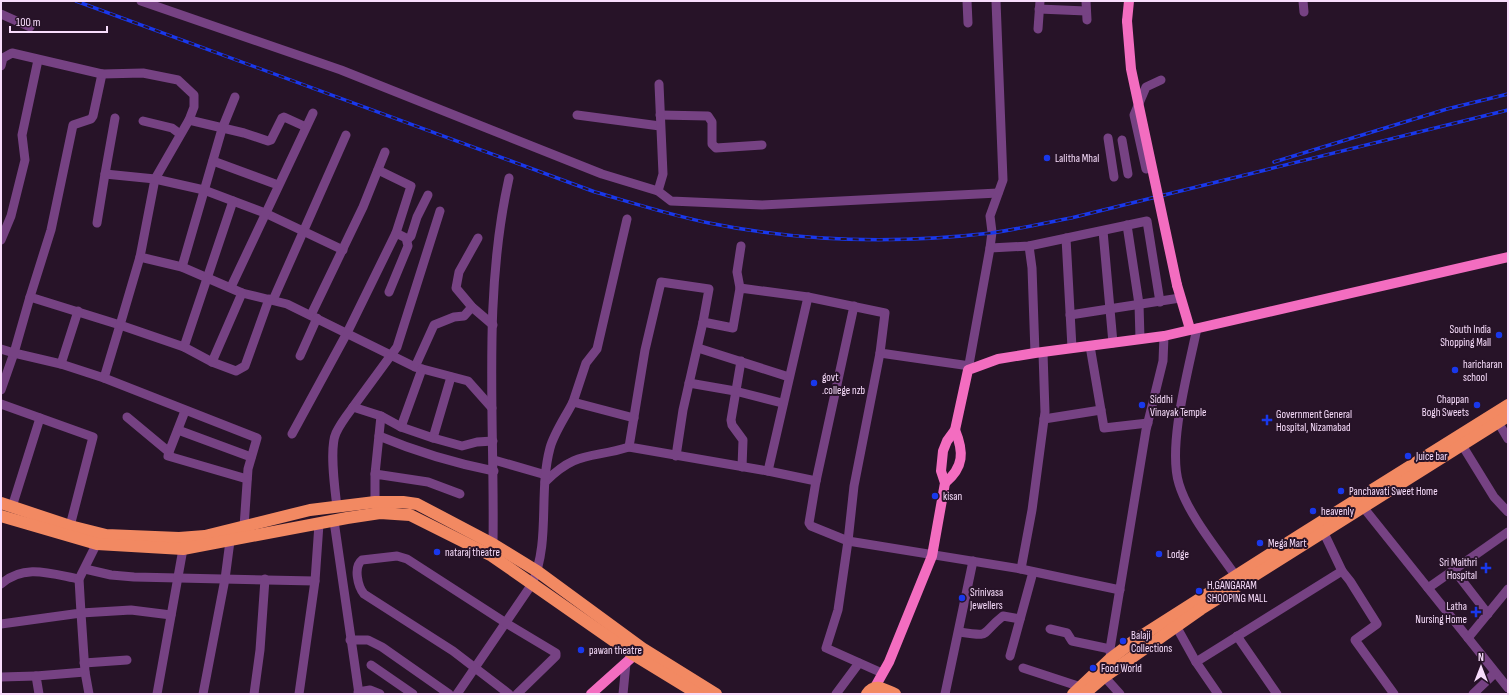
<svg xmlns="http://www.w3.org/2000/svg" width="1509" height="695" font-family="'Sofia Sans Condensed',sans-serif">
  <rect width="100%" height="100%" fill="#271328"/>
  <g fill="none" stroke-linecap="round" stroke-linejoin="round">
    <g stroke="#764283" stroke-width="9">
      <polyline points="141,1 341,70 602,174 658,191 671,201 762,205 998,193"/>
      <polyline points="967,1 968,23"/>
      <polyline points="1086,1 1087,20"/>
      <polyline points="1303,1 1304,12"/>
      <polyline points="1039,9 1086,11"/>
      <polyline points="1,14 30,27"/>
      <polyline points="1038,29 1040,1"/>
      <polyline points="1,66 3,58 12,53 102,74 93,116 91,119 73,125 51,230 30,297 120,325 104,378 61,364 14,353 1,390"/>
      <polyline points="102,74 143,73 178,80 194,95 194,107 189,120 155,179 140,257 182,267 242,293 287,304 415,367 468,381 492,408"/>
      <polyline points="577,115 660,126"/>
      <polyline points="660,115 708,116 712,122 712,144 716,148 762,145"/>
      <polyline points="115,118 105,174 155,179 204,190 265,213 343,250"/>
      <polyline points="189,120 244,133 268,141 271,140 282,118 284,117 306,127"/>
      <polyline points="143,121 172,128 180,134"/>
      <polyline points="1108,138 1114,177"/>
      <polyline points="1122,140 1128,174"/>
      <polyline points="213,161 278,185"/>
      <polyline points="1146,169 1134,115 1146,87 1161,80"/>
      <polyline points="658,191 663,174 659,84"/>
      <polyline points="97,223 105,174"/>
      <polyline points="1127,225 1139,304 1140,339"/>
      <polyline points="1103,231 1113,343"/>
      <polyline points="478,238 459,272 456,288 472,307 493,325"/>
      <polyline points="1066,238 1072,348"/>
      <polyline points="408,239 411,236 417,217 428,195"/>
      <polyline points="1,240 11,216 25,160 22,135 38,60"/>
      <polyline points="1029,246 1032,268 1035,353"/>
      <polyline points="990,248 1029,246 1147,221 1160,302"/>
      <polyline points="140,257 120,325 184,347 212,362 236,371 245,366 269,299"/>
      <polyline points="182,267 222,129 235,97"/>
      <polyline points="231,287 313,113"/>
      <polyline points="740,288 737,272 741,246"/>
      <polyline points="389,292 408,246 406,238 396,233"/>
      <polyline points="273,300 346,135"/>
      <polyline points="311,315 363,207 385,152"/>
      <polyline points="1070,315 1180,298"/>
      <path d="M1197 328C1189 368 1167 446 1179 484 1188 514 1217 549 1235 575"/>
      <polyline points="1090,346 1104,428 1148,423"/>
      <polyline points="184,347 233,201"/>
      <polyline points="698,348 789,377"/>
      <polyline points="1,349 14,353 30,297"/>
      <polyline points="880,353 854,486 848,541 1021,569 1120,590"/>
      <polyline points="300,356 317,318"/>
      <polyline points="741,361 731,420 732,425 743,440 742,467"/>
      <polyline points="212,362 242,293"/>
      <polyline points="61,364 78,311"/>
      <polyline points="415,367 434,325 454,317 464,316 472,307"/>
      <polyline points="968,370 990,248 992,232 990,216 1003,180 996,1"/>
      <polyline points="104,378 257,438 248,469 244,527"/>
      <polyline points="689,383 735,391 782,403"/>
      <polyline points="573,402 586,363 597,349 627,219"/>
      <polyline points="1,404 93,437 70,526"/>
      <polyline points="353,407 397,347 440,211"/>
      <polyline points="127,417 169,452 168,456 247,479"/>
      <polyline points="1044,419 1101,410"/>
      <polyline points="1498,422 1508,439"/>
      <polyline points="401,427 422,369"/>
      <polyline points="178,430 251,457"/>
      <polyline points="292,434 347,333 396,233 411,186 378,170"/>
      <path d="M379 436C417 452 454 463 494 471"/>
      <polyline points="433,438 451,377"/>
      <polyline points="1462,445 1494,497 1508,512"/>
      <polyline points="169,452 185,411"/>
      <polyline points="676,456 683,410 703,322"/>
      <polyline points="494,460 546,475"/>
      <polyline points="768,471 629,447 645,350 661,282 709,289 703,322 733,328 740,288 808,297"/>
      <polyline points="375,474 381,416"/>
      <polyline points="816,481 854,306"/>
      <path d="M545 482C577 450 591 459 629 447"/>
      <polyline points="375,502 375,474 428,482 460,494"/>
      <polyline points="12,507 40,418"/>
      <path d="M337 507C335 490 329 448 336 433 340 424 347 415 353 407L381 416 401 427 433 438 462 446 477 442 493 441"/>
      <polyline points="1363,507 1508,688"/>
      <polyline points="334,521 359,694"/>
      <polyline points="1323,531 1342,571 1350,581 1377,624 1355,640 1394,694"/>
      <path d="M493 544C495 422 482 298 509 178"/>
      <polyline points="85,569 111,575 134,577 315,581"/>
      <polyline points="1021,569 1032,510 1045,412 1043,353"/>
      <polyline points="1454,570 1488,614"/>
      <path d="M1 584C24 563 52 574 79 579"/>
      <polyline points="1428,588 1508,532"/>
      <polyline points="1,624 81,613 79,579 99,539"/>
      <polyline points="1176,626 1196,662 1218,694"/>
      <polyline points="1050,629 1067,633 1072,641 1110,649"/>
      <path d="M959 632C993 637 979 635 1003 616L1020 619"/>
      <polyline points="1237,636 1277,694"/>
      <polyline points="1468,638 1508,589"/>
      <polyline points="350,640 368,640 382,647 449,694"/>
      <polyline points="1010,656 1033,572"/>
      <polyline points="1196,662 1342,571"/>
      <polyline points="84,663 127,660"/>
      <polyline points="1111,663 1110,649 1146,430 1163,361 1164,336"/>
      <polyline points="371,665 413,694"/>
      <polyline points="1023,668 1081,687"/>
      <polyline points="882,673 826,648 838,610 848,541 811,526 809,523 816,481 768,471 808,297 885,313 880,353 970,366"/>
      <polyline points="1101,673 1120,694"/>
      <polyline points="1,677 36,676"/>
      <polyline points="358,692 370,690 380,694"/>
      <polyline points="39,694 36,676 85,672"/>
      <polyline points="89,694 85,672 81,613 131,610 171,615"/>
      <polyline points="157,694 183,549"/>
      <polyline points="203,694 225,579 230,541"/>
      <polyline points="254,694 260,650 265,579"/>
      <polyline points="299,694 315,581 319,524"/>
      <path d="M457 694 532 584C551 540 538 493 550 448 554 433 566 416 573 402L634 418"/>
      <path d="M509 694 453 651 364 594C358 587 353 567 362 560L397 556 407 559 506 623 556 653V656L517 694"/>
      <polyline points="623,694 626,663"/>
      <polyline points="836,694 859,663"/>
      <polyline points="945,694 973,561"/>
      <polyline points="1473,694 1495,673"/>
    </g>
    <g stroke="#f36dc0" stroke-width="10">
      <polyline points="1127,21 1129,1"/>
      <polyline points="1177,285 1190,329"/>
      <path d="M945 483C964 467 964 452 955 430"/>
      <polyline points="875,687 889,662 932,556 945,483 941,471 943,451 947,441 955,430 968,370 998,359 1035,353 1164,336 1508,257"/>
      <polyline points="591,694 639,651"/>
    </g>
    <g stroke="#f28962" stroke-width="12">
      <polyline points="1,503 70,526 106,535 179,538 205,536 310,510 375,502 403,502 417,504 493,544 537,571 642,648 716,694"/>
      <polyline points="1,516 97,544 183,549 347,518 380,513 410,515 492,556 634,655 698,694"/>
      <path d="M867 694C875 682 885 690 895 694"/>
      <polyline points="1073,694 1110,659 1135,640 1300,535 1508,405"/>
      <polyline points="1084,694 1104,677 1201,609 1508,416"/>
    </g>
    <g stroke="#1938ec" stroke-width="3.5">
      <g id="rail">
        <path d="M76 1 595 192C633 203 670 215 709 223 802 242 897 244 991 233 1018 229 1045 223 1071 218L1508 110"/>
        <polyline points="1274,162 1447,109 1508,94"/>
      </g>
    </g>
    <use href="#rail" stroke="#271328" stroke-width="2" stroke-dasharray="6" stroke-linecap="butt"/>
    <polyline stroke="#f36dc0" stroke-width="10" points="1127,21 1131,69 1177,285"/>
  </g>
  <g fill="#1938ec" stroke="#271328" stroke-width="1.5">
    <circle cx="1047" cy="158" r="4"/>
    <circle cx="1499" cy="335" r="4"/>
    <circle cx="1455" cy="370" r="4"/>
    <circle cx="814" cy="383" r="4"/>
    <circle cx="1142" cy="405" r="4"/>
    <circle cx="1477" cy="405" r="4"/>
    <path d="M1265 414h4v4h4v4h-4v4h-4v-4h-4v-4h4z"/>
    <circle cx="1408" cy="456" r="4"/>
    <circle cx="1341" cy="491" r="4"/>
    <circle cx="935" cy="496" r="4"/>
    <circle cx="1313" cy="511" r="4"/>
    <circle cx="1260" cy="543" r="4"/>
    <circle cx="437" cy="552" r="4"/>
    <circle cx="1159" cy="554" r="4"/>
    <path d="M1484 562h4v4h4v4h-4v4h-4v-4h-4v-4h4z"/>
    <circle cx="1199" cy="591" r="4"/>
    <circle cx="962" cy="598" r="4"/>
    <path d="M1474 606h4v4h4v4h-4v4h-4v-4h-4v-4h4z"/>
    <circle cx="1123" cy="641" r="4"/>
    <circle cx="581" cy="650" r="4"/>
    <circle cx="1093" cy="668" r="4"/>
  </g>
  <g text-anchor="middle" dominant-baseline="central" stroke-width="4" stroke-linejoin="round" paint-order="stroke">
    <g font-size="11" fill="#f8ddfc" stroke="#271328" text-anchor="start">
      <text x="1055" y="158">Lalitha Mhal</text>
      <text x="1491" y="329" text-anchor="end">South India<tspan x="1491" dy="13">Shopping Mall</tspan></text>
      <text x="1463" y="364">haricharan<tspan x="1463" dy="13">school</tspan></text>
      <text x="822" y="377">govt<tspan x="822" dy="13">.college nzb</tspan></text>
      <text x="1150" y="399">Siddhi<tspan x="1150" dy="13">Vinayak Temple</tspan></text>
      <text x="1469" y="399" text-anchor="end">Chappan<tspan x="1469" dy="13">Bogh Sweets</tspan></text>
      <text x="1276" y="414">Government General<tspan x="1276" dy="13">Hospital, Nizamabad</tspan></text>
      <text x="1416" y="456">Juice bar</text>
      <text x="1349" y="491">Panchavati Sweet Home</text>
      <text x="943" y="496">kisan</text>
      <text x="1321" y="511">heavenly</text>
      <text x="1268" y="543">Mega Mart</text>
      <text x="445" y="552">nataraj theatre</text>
      <text x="1167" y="554">Lodge</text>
      <text x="1477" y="562" text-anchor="end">Sri Maithri<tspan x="1477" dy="13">Hospital</tspan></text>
      <text x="1207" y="585">H.GANGARAM<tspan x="1207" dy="13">SHOOPING MALL</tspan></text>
      <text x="970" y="592">Srinivasa<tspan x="970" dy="13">Jewellers</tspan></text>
      <text x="1467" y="606" text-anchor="end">Latha<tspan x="1467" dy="13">Nursing Home</tspan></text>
      <text x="1131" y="635">Balaji<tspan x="1131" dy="13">Collections</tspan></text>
      <text x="589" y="650">pawan theatre</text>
      <text x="1101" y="668">Food World</text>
    </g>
  </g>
  <rect width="1509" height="695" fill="none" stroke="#f8ddfc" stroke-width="4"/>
  <g transform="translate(1481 667)" stroke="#271328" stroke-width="3" paint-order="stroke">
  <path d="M0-3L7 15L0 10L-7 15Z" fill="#f8ddfc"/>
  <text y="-6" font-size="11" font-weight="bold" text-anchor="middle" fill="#f8ddfc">N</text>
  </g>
  <path d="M10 26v6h97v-6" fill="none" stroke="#f8ddfc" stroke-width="2"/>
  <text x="16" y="26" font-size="12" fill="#f8ddfc" stroke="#271328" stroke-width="3" paint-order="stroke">100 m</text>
</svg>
